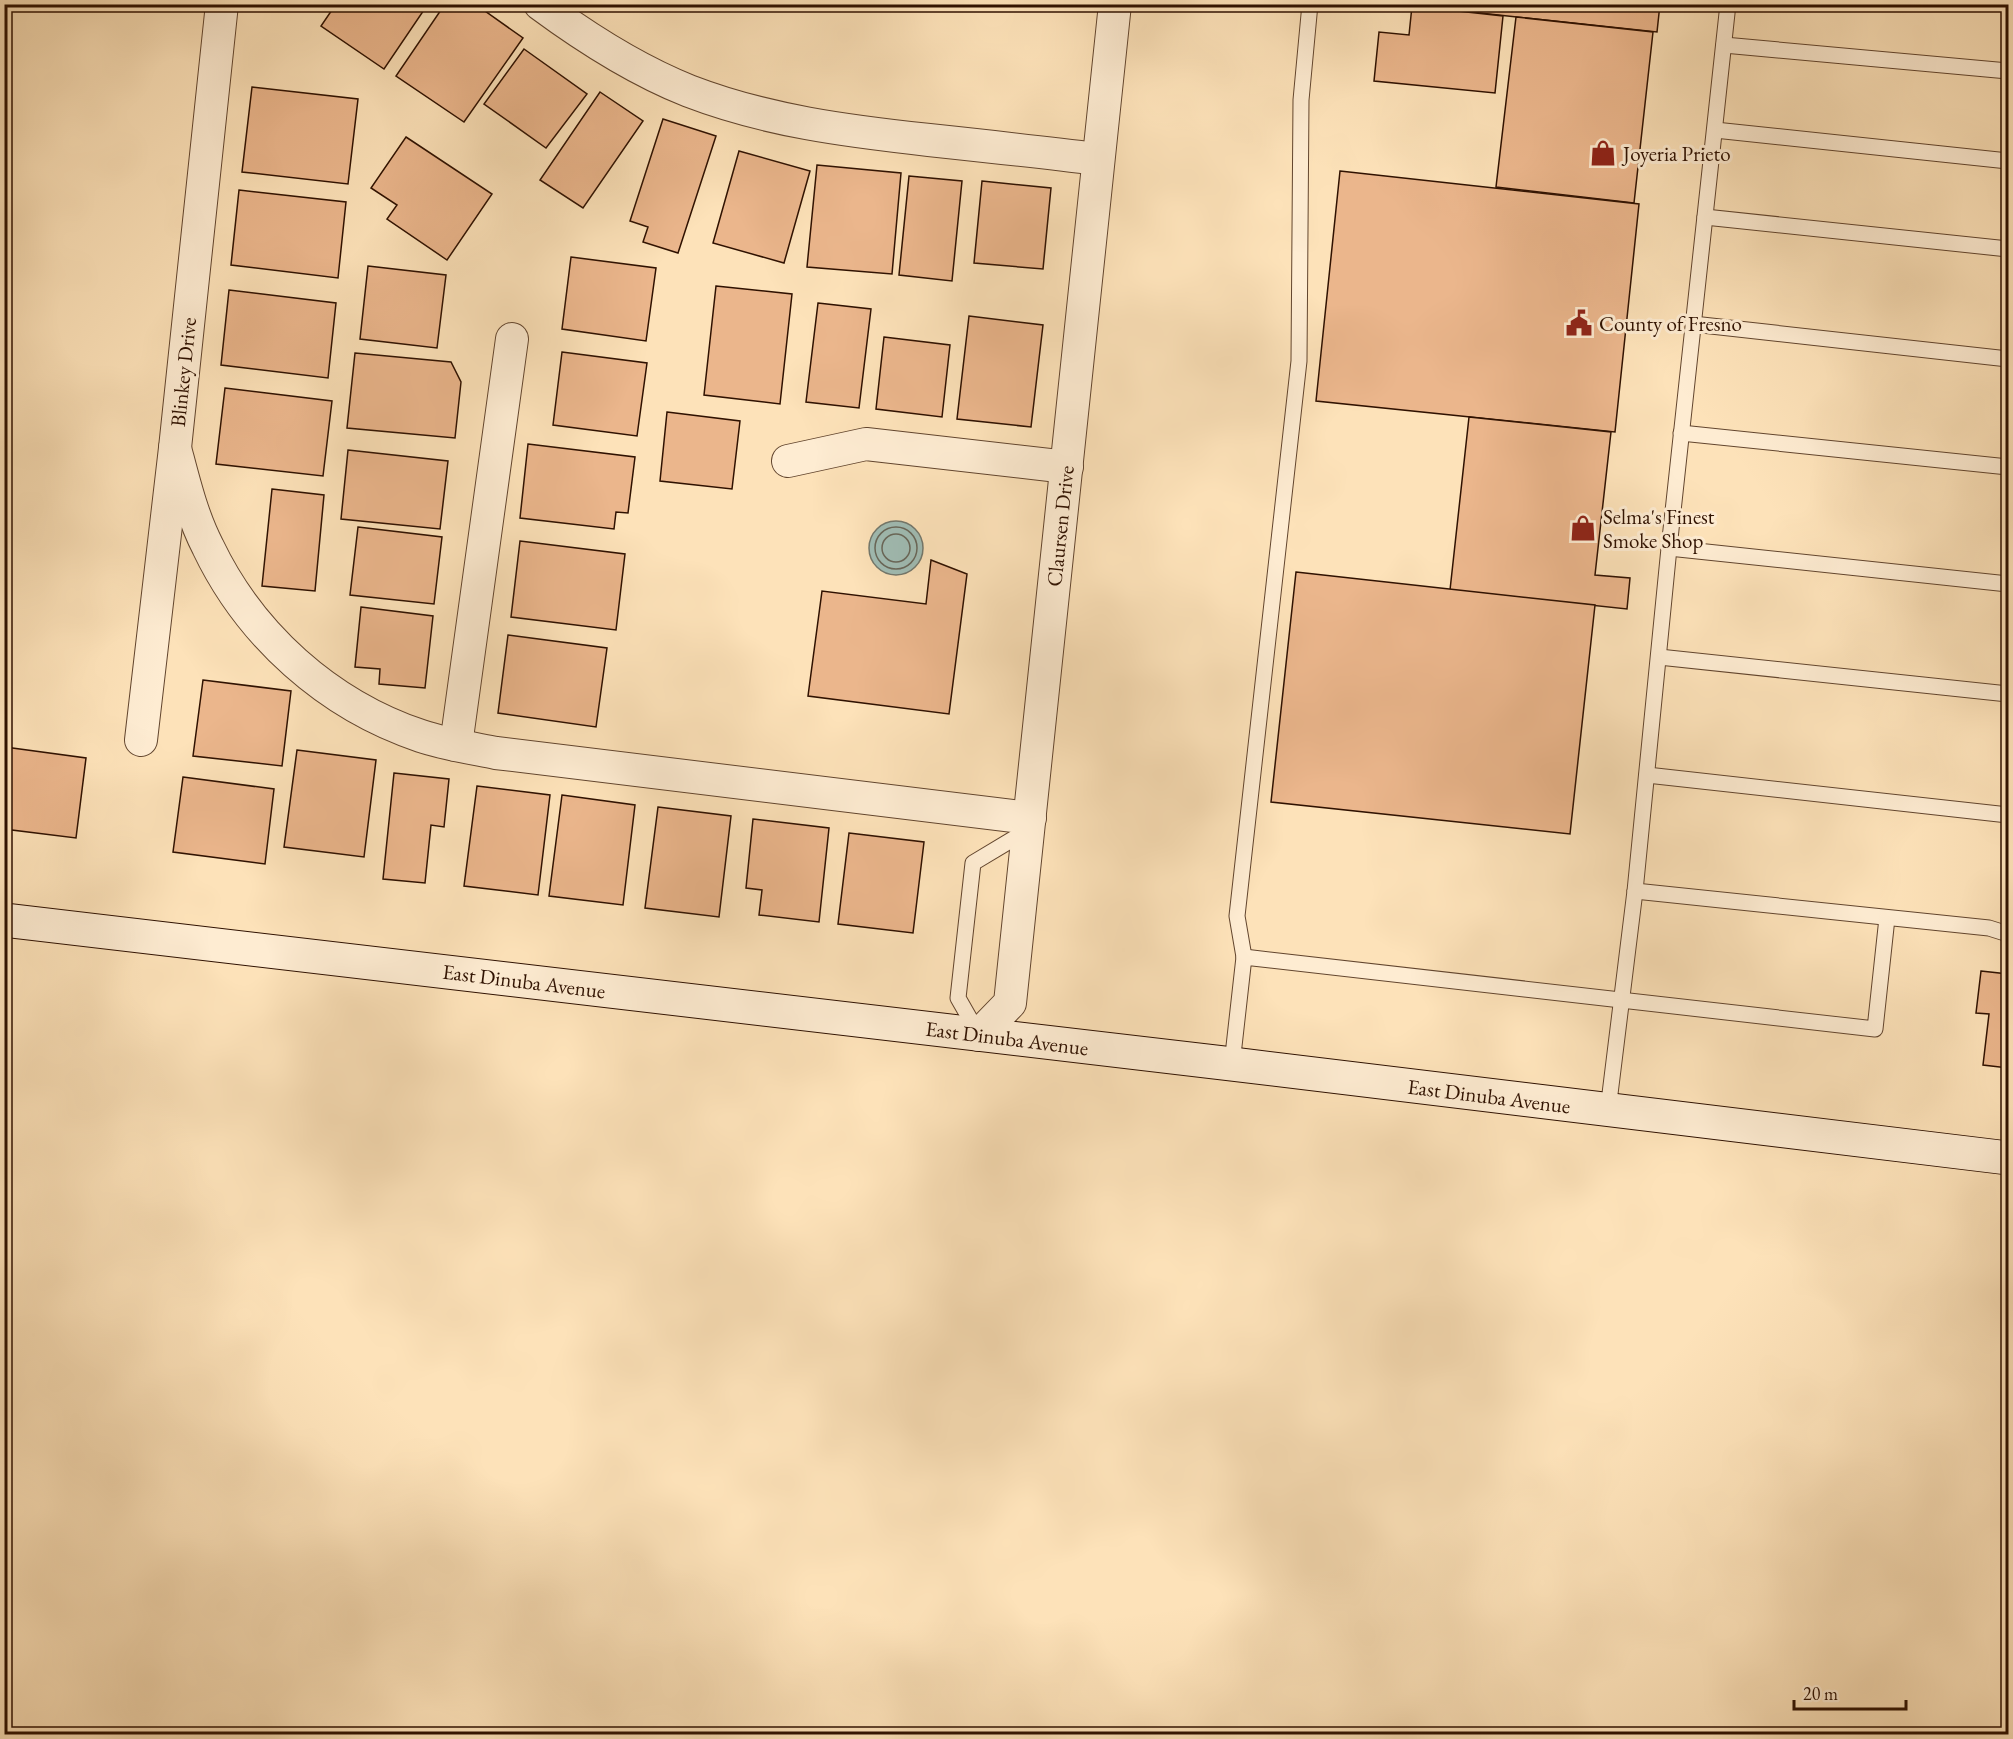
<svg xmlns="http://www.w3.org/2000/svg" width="2013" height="1739" font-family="'EB Garamond',serif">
  <rect width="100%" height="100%" fill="#fde2b9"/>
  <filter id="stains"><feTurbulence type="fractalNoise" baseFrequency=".00333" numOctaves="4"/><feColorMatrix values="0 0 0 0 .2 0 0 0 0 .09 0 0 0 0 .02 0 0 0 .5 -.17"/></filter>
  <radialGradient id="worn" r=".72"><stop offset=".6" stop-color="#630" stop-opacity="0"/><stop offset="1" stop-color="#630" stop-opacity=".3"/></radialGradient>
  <circle fill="#a0bdb5" stroke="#73786d" stroke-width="1.5" cx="896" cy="548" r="27"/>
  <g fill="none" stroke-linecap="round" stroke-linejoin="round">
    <g stroke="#68675a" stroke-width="1.5">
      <circle cx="896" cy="548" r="21"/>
      <circle cx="896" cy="548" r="14"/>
    </g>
  </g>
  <g fill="#ebb68c" stroke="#2f1100" stroke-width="1.5">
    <polygon points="336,4 428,4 384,69 321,26"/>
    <polygon points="445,4 475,4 523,38 464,122 396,76"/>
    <polygon points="1397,4 1660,4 1657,32"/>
    <polygon points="1412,6 1503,16 1495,93 1374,81 1379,32 1409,35"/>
    <polygon points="1516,17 1653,32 1634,203 1496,187"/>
    <polygon points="524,49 587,94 546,148 484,104"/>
    <polygon points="252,87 358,99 348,184 242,172"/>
    <polygon points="600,92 643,121 583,208 540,180"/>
    <polygon points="663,119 716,136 678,253 643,242 648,227 630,221"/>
    <polygon points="406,137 492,194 447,260 387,219 397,205 371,188"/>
    <polygon points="739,151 810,171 784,263 713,243"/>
    <polygon points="817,165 901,173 892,274 807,267"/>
    <polygon points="1340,171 1639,204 1615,432 1316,401"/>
    <polygon points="909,176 962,181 952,281 899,275"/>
    <polygon points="982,181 1051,188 1043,269 974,263"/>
    <polygon points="239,190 346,202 338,278 231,265"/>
    <polygon points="571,257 656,268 646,341 562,329"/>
    <polygon points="368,266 446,275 437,348 360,339"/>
    <polygon points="716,286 792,294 780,404 704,395"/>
    <polygon points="229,290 336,303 328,378 221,365"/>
    <polygon points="818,303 871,309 859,408 806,402"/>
    <polygon points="969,316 1043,325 1031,427 957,419"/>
    <polygon points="884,337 950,345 942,417 876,409"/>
    <polygon points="562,352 647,363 637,436 553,425"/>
    <polygon points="355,353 451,362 461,382 455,438 347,428"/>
    <polygon points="225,388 332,401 323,476 216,464"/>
    <polygon points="667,412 740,421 732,489 660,481"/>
    <polygon points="1469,417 1611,432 1595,575 1630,578 1627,609 1450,590"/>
    <polygon points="528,444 635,457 628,513 616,512 614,529 520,518"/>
    <polygon points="348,450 448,461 440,529 341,519"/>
    <polygon points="272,489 324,495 315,591 262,586"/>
    <polygon points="358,527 442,537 434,604 350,595"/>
    <polygon points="520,541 625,554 616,630 511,617"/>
    <polygon points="931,560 967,574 949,714 808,696 822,591 926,604"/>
    <polygon points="1296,572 1595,605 1570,834 1271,802"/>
    <polygon points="361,607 433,616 425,688 379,684 380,669 355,667"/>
    <polygon points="508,635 607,648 596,727 498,713"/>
    <polygon points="203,680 291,691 282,766 193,756"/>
    <polygon points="5,747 86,758 76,838 4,829"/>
    <polygon points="297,750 376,760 364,857 284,847"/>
    <polygon points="394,773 449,779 444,827 431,825 425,883 383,879"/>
    <polygon points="183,777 274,789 265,864 173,852"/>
    <polygon points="477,786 550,795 538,895 464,886"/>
    <polygon points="562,795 635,805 623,905 549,896"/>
    <polygon points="658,807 731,816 719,917 645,908"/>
    <polygon points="753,819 829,828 819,922 759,915 762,890 746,888"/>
    <polygon points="849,833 924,842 913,933 838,924"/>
    <polygon points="1981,971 2008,974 2008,1068 1983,1065 1989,1014 1976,1013"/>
  </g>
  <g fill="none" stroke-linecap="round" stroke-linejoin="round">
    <g stroke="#62452e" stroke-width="17">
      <g id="lane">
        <polyline points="1724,45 2008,71"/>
        <polyline points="1715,130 2008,161"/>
        <polyline points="1705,217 2008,249"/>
        <polyline points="1693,324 2008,359"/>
        <polyline points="1681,433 2008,467"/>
        <polyline points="1669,548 2008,584"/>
        <polyline points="1659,657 2008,694"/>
        <polyline points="1647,775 2008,815"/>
        <polyline points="1635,891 1989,928 2008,934"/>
        <polyline points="1244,957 1237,916 1299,361 1301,100 1310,4"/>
        <polyline points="978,1033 958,998 973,863 1028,830"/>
        <polyline points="1232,1064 1244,957 1875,1029 1887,918"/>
        <polyline points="1608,1110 1635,891 1669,548 1728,4"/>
      </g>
    </g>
    <g stroke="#62452e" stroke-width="34">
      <g id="street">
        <path d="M540 4C586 38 636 70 689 91 767 121 847 131 929 140 985 146 1041 152 1097 159"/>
        <path d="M175 448C184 482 192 516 208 547 250 635 328 705 421 736 445 744 471 748 496 753L1030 818"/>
        <polyline points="788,461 866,444 1067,467"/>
        <polyline points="141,740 175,448 222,4"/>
        <polyline points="456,745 512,339"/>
        <polyline points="979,1035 1010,1003 1115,4"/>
      </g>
    </g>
    <g stroke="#2f1100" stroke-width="35">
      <polyline id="secondary" points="4,920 1232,1064 2008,1158"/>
    </g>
    <use href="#lane" stroke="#feecd2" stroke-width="15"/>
    <use href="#street" stroke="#feecd2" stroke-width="32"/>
    <use href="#secondary" stroke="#feecd2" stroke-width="33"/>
  </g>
  <defs>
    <g id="shop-bare" transform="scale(2.07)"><path d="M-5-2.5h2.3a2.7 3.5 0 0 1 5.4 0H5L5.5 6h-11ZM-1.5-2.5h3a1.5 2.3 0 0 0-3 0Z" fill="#8f2418" stroke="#feecd2" stroke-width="2.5" paint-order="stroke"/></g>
    <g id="civic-bare" transform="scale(2.07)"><path d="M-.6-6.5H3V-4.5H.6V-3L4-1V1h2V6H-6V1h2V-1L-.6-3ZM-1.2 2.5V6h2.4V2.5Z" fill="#8f2418" stroke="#feecd2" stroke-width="2.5" paint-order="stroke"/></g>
  </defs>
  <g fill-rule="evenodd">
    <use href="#shop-bare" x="1603" y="153"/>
    <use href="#civic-bare" x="1579" y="323"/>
    <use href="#shop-bare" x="1583" y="528"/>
  </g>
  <g text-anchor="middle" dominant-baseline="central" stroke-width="6" stroke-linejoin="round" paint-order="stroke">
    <g font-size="21" fill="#2f1100" stroke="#feecd2" text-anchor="start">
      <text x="1623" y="153">Joyeria Prieto</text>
      <text x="1599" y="323">County of Fresno</text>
      <text x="1603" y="516">Selma's Finest<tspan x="1603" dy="24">Smoke Shop</tspan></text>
    </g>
    <g font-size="21" fill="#2f1100" stroke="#feecd2">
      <text transform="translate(183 372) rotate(-84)">Blinkey Drive</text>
      <text transform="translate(1060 526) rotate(-84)">Claursen Drive</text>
      <text transform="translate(524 981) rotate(7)">East Dinuba Avenue</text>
      <text transform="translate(1007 1038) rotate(7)">East Dinuba Avenue</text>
      <text transform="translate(1489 1096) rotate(7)">East Dinuba Avenue</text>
    </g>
  </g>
  <rect width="2013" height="1739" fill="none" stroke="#fde2b9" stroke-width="24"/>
  <rect x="6" y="6" width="2001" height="1727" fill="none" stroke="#2f1100" stroke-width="3"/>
  <rect x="12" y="12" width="1989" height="1715" fill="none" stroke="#2f1100" stroke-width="1.5"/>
  <path d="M1794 1700v9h112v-9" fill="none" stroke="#2f1100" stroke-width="3"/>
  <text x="1803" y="1700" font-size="18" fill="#2f1100" stroke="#feecd2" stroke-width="4.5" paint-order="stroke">20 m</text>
  <rect width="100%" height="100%" filter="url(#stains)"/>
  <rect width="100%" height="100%" fill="url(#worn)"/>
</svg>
